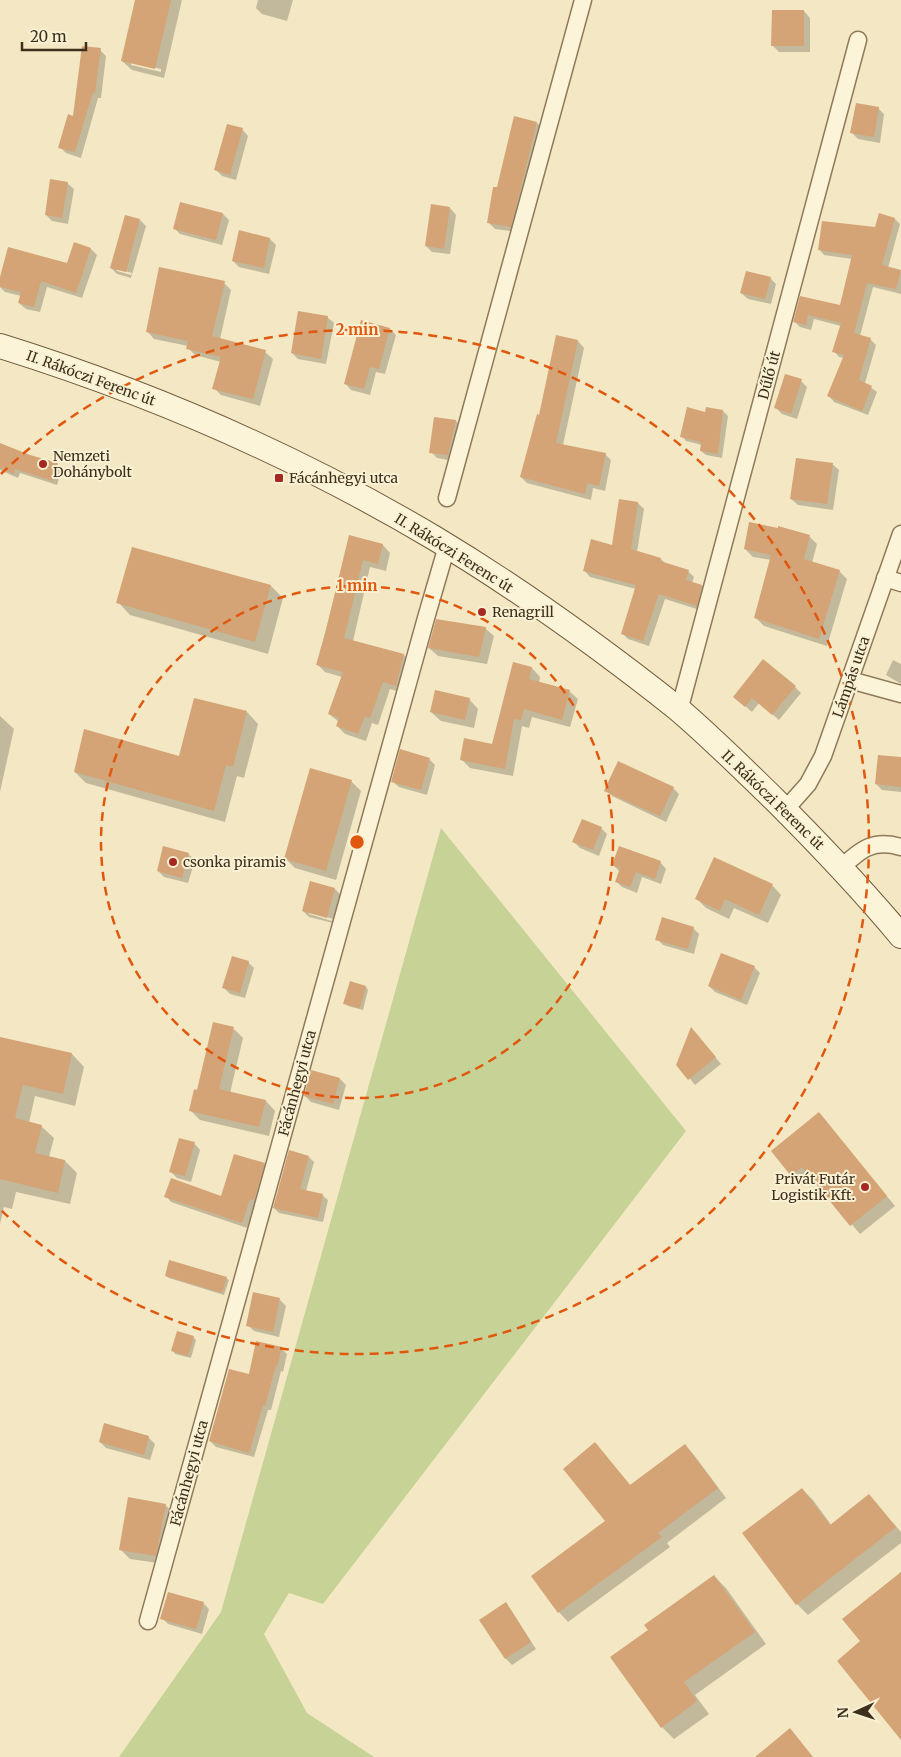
<svg xmlns="http://www.w3.org/2000/svg" width="901" height="1757" font-family="Merriweather,serif">
  <rect width="100%" height="100%" fill="#f3e8c3"/>
  <polygon fill="#c7d296" points="441,828 686,1131 323,1604 289,1593 264,1634 307,1713 374,1757 119,1757 221,1612"/>
  <g fill="#0003" fill-rule="evenodd">
    <path d="M136 0H182L164 78 132 70 122 61ZM131 62 161 69V72L131 65Z"/>
    <polygon points="258,0 293,0 287,21 262,14 256,8"/>
    <polygon points="804,11 810,18 810,52 779,52 773,46"/>
    <polygon points="100,50 106,56 101,98 98,98 81,158 66,153 60,147 74,117"/>
    <polygon points="878,108 884,114 880,143 858,139 852,133"/>
    <polygon points="537,123 543,129 517,232 495,229 489,223 498,189"/>
    <polygon points="242,129 248,136 236,180 222,176 216,170"/>
    <polygon points="67,183 74,189 68,224 52,221 46,215"/>
    <polygon points="450,208 456,215 450,254 432,252 426,246"/>
    <polygon points="223,214 229,220 222,245 180,234 174,228"/>
    <polygon points="895,219 900,224 888,268 901,272 901,294 873,287 860,336 870,339 876,345 865,383 877,392 868,415 834,402 829,396 844,358 839,357 834,351 841,326 814,319 811,330 800,327 795,322 801,297 840,307 852,259 824,255 819,249 876,229"/>
    <path d="M140 220 146 226 131 278 117 274 111 268ZM117 269 132 273 131 275 117 271Z"/>
    <polygon points="240,232 270,239 276,245 269,274 239,267 233,261"/>
    <polygon points="91,249 97,255 82,298 47,287 40,312 26,309 19,303 21,296 5,292 0,287 0,282 68,264"/>
    <polygon points="770,278 776,284 771,304 748,299 741,293"/>
    <polygon points="224,283 231,290 220,339 265,352 273,359 260,406 221,395 214,388 221,362 195,355 188,348 188,346 154,339 147,331"/>
    <polygon points="327,317 334,323 326,364 298,359 292,353"/>
    <polygon points="390,329 396,335 385,374 376,372 370,395 351,390 345,383"/>
    <polygon points="557,337 578,341 584,348 563,445 605,454 611,460 605,491 593,488 591,500 527,483 521,477 540,416"/>
    <polygon points="801,381 807,387 797,419 782,414 776,408"/>
    <polygon points="723,411 728,416 722,458 706,455 701,451 702,445 686,441 682,436 706,413"/>
    <polygon points="435,418 456,421 462,427 454,461 437,458 431,452"/>
    <polygon points="0,444 30,456 57,465 62,469 57,485 20,473 18,478 0,470"/>
    <polygon points="832,464 839,470 833,510 798,505 791,499"/>
    <polygon points="620,500 638,503 644,509 637,552 661,559 666,564 688,571 694,577 692,583 702,586 708,592 703,611 665,599 649,646 628,639 622,633 636,589 590,577 584,570 613,546"/>
    <polygon points="809,536 817,544 812,563 839,571 847,579 827,646 764,626 756,618 771,560 753,557 745,549"/>
    <polygon points="350,537 383,545 390,553 386,571 370,567 353,641 404,655 411,663 403,693 390,689 378,725 372,723 366,741 345,734 337,726 339,722 329,714 342,677 325,672 317,664"/>
    <polygon points="271,586 283,598 268,654 130,615 118,602"/>
    <polygon points="485,628 494,636 487,664 438,656 429,648"/>
    <polygon points="893,660 901,664 901,684 886,675"/>
    <polygon points="514,664 532,668 540,677 539,683 569,691 578,699 570,727 532,717 529,728 522,726 513,776 470,768 462,760 493,745"/>
    <polygon points="795,687 801,693 779,720 759,703 752,712 734,696"/>
    <polygon points="469,699 478,709 474,728 441,721 431,712"/>
    <polygon points="247,712 258,724 244,778 237,776 225,822 86,783 75,772 180,758"/>
    <polygon points="0,716 14,729 0,792"/>
    <polygon points="901,758 901,792 882,790 876,784"/>
    <polygon points="429,759 435,765 427,795 399,787 392,781"/>
    <polygon points="351,781 361,791 336,880 295,868 286,859"/>
    <polygon points="673,788 679,794 666,822 612,796 606,790"/>
    <polygon points="601,828 607,834 599,856 580,848 574,842"/>
    <polygon points="188,854 195,860 188,883 164,877 158,871"/>
    <polygon points="660,862 666,869 661,884 642,877 637,893 622,887 616,881 620,872 613,865"/>
    <polygon points="772,885 781,895 768,923 734,908 729,919 706,908 697,899"/>
    <path d="M335 889 341 895 333 923 309 917 303 911ZM309 912 333 919 332 921 309 914Z"/>
    <polygon points="693,928 699,934 694,954 663,945 657,939"/>
    <polygon points="248,962 254,968 245,998 230,994 224,988"/>
    <polygon points="754,967 760,973 747,1005 715,992 709,986"/>
    <polygon points="351,983 366,987 368,990 363,1010 348,1006 345,1003"/>
    <polygon points="234,1029 243,1038 230,1093 266,1101 275,1111 269,1136 200,1120 190,1110 198,1092"/>
    <polygon points="692,1029 721,1064 695,1085 678,1064"/>
    <polygon points="0,1038 72,1054 84,1067 75,1106 35,1096 29,1123 41,1126 54,1138 49,1157 65,1161 77,1173 70,1204 16,1192 12,1209 4,1207 0,1224"/>
    <polygon points="340,1079 346,1085 339,1110 311,1102 305,1096"/>
    <polygon points="819,1113 895,1206 860,1234 811,1176 801,1185 773,1151"/>
    <polygon points="194,1143 200,1150 191,1182 177,1178 171,1172"/>
    <polygon points="309,1157 314,1162 306,1191 322,1195 328,1200 323,1222 279,1213 274,1208"/>
    <polygon points="264,1164 269,1169 260,1204 255,1203 247,1228 171,1202 166,1196 222,1197"/>
    <polygon points="166,1276 226,1278 229,1280 224,1295 169,1278"/>
    <polygon points="254,1294 280,1300 286,1306 279,1337 254,1331 248,1325"/>
    <polygon points="193,1337 196,1340 191,1358 175,1354 173,1351"/>
    <polygon points="281,1348 287,1354 283,1372 281,1371 271,1410 268,1410 254,1457 216,1447 210,1441 250,1376"/>
    <polygon points="148,1437 155,1444 150,1460 106,1448 100,1442"/>
    <polygon points="595,1444 631,1486 685,1445 694,1455 726,1498 667,1543 670,1547 568,1622 559,1612 533,1576 607,1522"/>
    <polygon points="802,1489 813,1500 832,1526 869,1495 901,1532 901,1543 808,1615 797,1604 744,1533"/>
    <polygon points="165,1505 175,1514 165,1564 130,1559 121,1550"/>
    <polygon points="714,1576 726,1588 766,1644 695,1695 709,1714 674,1739 662,1727 649,1630"/>
    <polygon points="203,1603 209,1609 202,1634 168,1624 162,1618"/>
    <polygon points="505,1604 511,1610 536,1649 512,1665 506,1659"/>
  </g>
  <g fill="#d4a376">
    <polygon points="135,0 171,0 155,69 121,61"/>
    <polygon points="772,10 804,10 804,46 771,46"/>
    <polygon points="82,46 101,48 95,93 93,92 75,152 58,148 68,114 73,116"/>
    <polygon points="856,103 879,107 874,137 850,133"/>
    <polygon points="514,116 537,122 511,227 487,223 493,187 497,187"/>
    <polygon points="227,124 243,128 230,175 214,170"/>
    <polygon points="50,179 68,182 62,218 45,215"/>
    <polygon points="180,202 223,213 216,240 173,229"/>
    <polygon points="431,204 450,207 444,249 425,246"/>
    <polygon points="879,213 895,218 882,265 901,270 896,289 867,283 854,333 871,338 859,380 872,386 862,411 827,396 844,355 832,352 841,323 808,315 806,325 793,322 800,296 840,305 852,255 818,250 822,221 875,227"/>
    <polygon points="125,215 140,219 126,272 110,268"/>
    <polygon points="239,230 270,238 264,268 232,261"/>
    <polygon points="74,242 91,248 76,293 41,281 34,307 18,303 21,292 0,287 0,277 8,247 67,263"/>
    <polygon points="159,267 225,281 212,336 266,350 253,399 212,389 221,357 186,349 188,341 146,332"/>
    <polygon points="746,271 771,277 765,299 740,293"/>
    <polygon points="298,311 328,316 321,359 291,353"/>
    <polygon points="361,320 390,328 379,369 370,367 364,389 344,384"/>
    <polygon points="556,335 578,340 556,443 606,453 599,486 587,483 585,494 520,477 537,414 539,415"/>
    <polygon points="785,374 802,379 791,414 774,408"/>
    <polygon points="687,407 705,412 706,407 723,410 718,454 700,451 701,442 680,437"/>
    <polygon points="434,417 456,420 448,455 429,453"/>
    <polygon points="0,443 30,455 58,463 53,481 15,469 14,474 0,468"/>
    <polygon points="796,458 833,463 827,504 790,499"/>
    <polygon points="619,499 638,502 631,549 661,558 660,561 689,570 686,580 702,585 697,606 659,594 643,641 621,634 636,585 583,571 591,539 612,545"/>
    <polygon points="749,522 778,528 778,526 810,535 804,559 840,570 819,639 754,618 771,555 744,549"/>
    <polygon points="349,535 383,544 378,564 363,560 344,638 404,654 396,686 383,682 370,718 365,716 358,734 336,726 339,718 328,714 343,672 316,665 326,630"/>
    <polygon points="132,547 271,585 255,642 116,603"/>
    <polygon points="436,619 486,627 479,657 428,648"/>
    <polygon points="763,659 796,686 772,715 752,698 745,707 733,697"/>
    <polygon points="513,662 532,667 529,679 570,690 562,720 524,709 521,720 514,719 505,769 460,760 464,738 492,744"/>
    <polygon points="435,690 470,698 465,720 430,712"/>
    <polygon points="194,698 247,711 233,767 226,765 214,811 74,772 84,729 179,756"/>
    <polygon points="400,749 430,758 421,790 391,782"/>
    <polygon points="878,755 901,757 901,787 875,784"/>
    <polygon points="618,761 674,787 660,816 604,791"/>
    <polygon points="310,768 352,780 326,871 284,859"/>
    <polygon points="582,819 602,827 593,850 572,842"/>
    <polygon points="163,846 189,853 182,878 157,871"/>
    <polygon points="619,846 661,861 655,879 636,872 630,887 615,882 620,868 612,865"/>
    <polygon points="714,857 773,884 759,915 725,899 720,911 695,899"/>
    <polygon points="310,881 335,888 327,918 302,911"/>
    <polygon points="662,917 694,927 688,949 655,940"/>
    <polygon points="721,953 755,966 741,1000 708,986"/>
    <polygon points="232,956 249,961 240,993 222,988"/>
    <polygon points="350,981 366,986 360,1008 343,1004"/>
    <polygon points="213,1022 234,1027 219,1089 266,1100 259,1127 189,1111 194,1089 197,1090"/>
    <polygon points="691,1027 716,1057 688,1080 676,1065"/>
    <polygon points="0,1037 72,1053 63,1094 23,1085 15,1118 42,1125 35,1153 65,1160 58,1193 0,1179"/>
    <polygon points="311,1070 340,1078 333,1104 304,1096"/>
    <polygon points="819,1112 887,1196 850,1226 802,1167 791,1176 771,1151"/>
    <polygon points="179,1138 195,1142 185,1176 169,1172"/>
    <polygon points="289,1150 309,1156 300,1189 323,1194 318,1218 273,1208"/>
    <polygon points="234,1154 265,1163 254,1200 250,1199 242,1223 164,1197 171,1178 221,1196"/>
    <polygon points="169,1260 227,1277 222,1293 165,1276"/>
    <polygon points="253,1292 280,1298 273,1332 246,1326"/>
    <polygon points="177,1331 194,1336 188,1356 171,1351"/>
    <polygon points="256,1341 282,1347 277,1367 276,1366 265,1406 263,1405 249,1453 209,1441 229,1369 249,1374"/>
    <polygon points="104,1423 149,1436 144,1455 99,1442"/>
    <polygon points="595,1442 630,1485 685,1444 718,1488 658,1533 662,1537 558,1613 531,1576 605,1521 563,1469"/>
    <polygon points="802,1488 830,1525 869,1494 896,1527 796,1605 742,1533"/>
    <polygon points="128,1497 166,1504 156,1556 119,1550"/>
    <polygon points="901,1572 901,1740 837,1661 860,1641 842,1619"/>
    <polygon points="714,1575 755,1632 684,1682 697,1701 661,1728 610,1657 648,1630 644,1625"/>
    <polygon points="168,1592 204,1602 196,1629 160,1619"/>
    <polygon points="506,1602 531,1642 505,1659 479,1620"/>
    <polygon points="790,1728 813,1757 755,1757"/>
  </g>
  <g fill="none" stroke-linecap="round" stroke-linejoin="round">
    <g stroke="#8f7958" stroke-width="19">
      <g id="minor">
        <polyline points="447,498 583,0"/>
        <polyline points="885,578 901,583"/>
        <polyline points="850,680 901,694"/>
        <polyline points="679,711 858,40"/>
        <polyline points="785,810 808,784 823,756 901,534"/>
        <path d="M841 868C861 849 873 839 901 847"/>
        <polyline points="148,1621 426,618 447,546"/>
      </g>
    </g>
    <g stroke="#715a3b" stroke-width="26">
      <path id="secondary" d="M0 346C151 393 300 458 436 539 519 589 601 648 678 709 711 737 743 769 774 799 818 843 861 888 901 936"/>
    </g>
    <use href="#minor" stroke="#fcf4d8" stroke-width="16"/>
    <use href="#secondary" stroke="#fcf4d8" stroke-width="24"/>
  </g>
  <g fill="none" stroke="#e0570d" stroke-width="2.5" stroke-dasharray="9 6">
    <circle cx="357" cy="842" r="256"/>
    <path d="M1 474A512 512 0 1 1 1 1210"/>
  </g>
  <g fill="#a52921" stroke="#f9f1d4" stroke-width="2">
    <circle cx="43" cy="464" r="5"/>
    <rect x="274" y="473" width="10" height="10" rx="2.5"/>
    <circle cx="482" cy="612" r="5"/>
    <circle cx="173" cy="862" r="5"/>
    <circle cx="865" cy="1187" r="5"/>
  </g>
  <g text-anchor="middle" dominant-baseline="central" stroke-width="4" stroke-linejoin="round" paint-order="stroke">
    <g font-size="14" fill="#3e2f1d" stroke="#f9f1d4">
      <text transform="translate(769 375) rotate(-75)">Dűlő út</text>
      <text transform="translate(91 378) rotate(20)">II. Rákóczi Ferenc út</text>
      <text transform="translate(454 553) rotate(32)">II. Rákóczi Ferenc út</text>
      <text transform="translate(851 677) rotate(-71)">Lámpás utca</text>
      <text transform="translate(773 800) rotate(44)">II. Rákóczi Ferenc út</text>
      <text transform="translate(297 1083) rotate(-75)">Fácánhegyi utca</text>
      <text transform="translate(189 1473) rotate(-75)">Fácánhegyi utca</text>
    </g>
    <g font-size="14" fill="#3e2f1d" stroke="#f9f1d4" text-anchor="start">
      <text x="53" y="456">Nemzeti<tspan x="53" dy="16">Dohánybolt</tspan></text>
      <text x="289" y="478">Fácánhegyi utca</text>
      <text x="492" y="612">Renagrill</text>
      <text x="183" y="862">csonka piramis</text>
      <text x="855" y="1179" text-anchor="end">Privát Futár<tspan x="855" dy="16">Logistik Kft.</tspan></text>
    </g>
  </g>
  <circle cx="357" cy="842" r="8" fill="#e0570d" stroke="#f9f1d4" stroke-width="2.5"/>
  <g font-size="15" text-anchor="middle" font-weight="bold" fill="#e0570d" stroke="#f9f1d4" stroke-width="4" stroke-linejoin="round" paint-order="stroke">
    <text x="357" y="335">2 min</text>
    <text x="357" y="591">1 min</text>
  </g>
  <g transform="translate(856 1712) rotate(267)" stroke="#f9f1d4" stroke-width="4" paint-order="stroke">
  <path d="M0-4L9 19L0 12L-9 19Z" fill="#3e2f1d"/>
  <text y="-8" font-size="14" font-weight="bold" text-anchor="middle" fill="#3e2f1d">N</text>
  </g>
  <path d="M22 42v8h64v-8" fill="none" stroke="#3e2f1d" stroke-width="2.5"/>
  <text x="30" y="42" font-size="15" fill="#3e2f1d" stroke="#f9f1d4" stroke-width="4" paint-order="stroke">20 m</text>
</svg>
